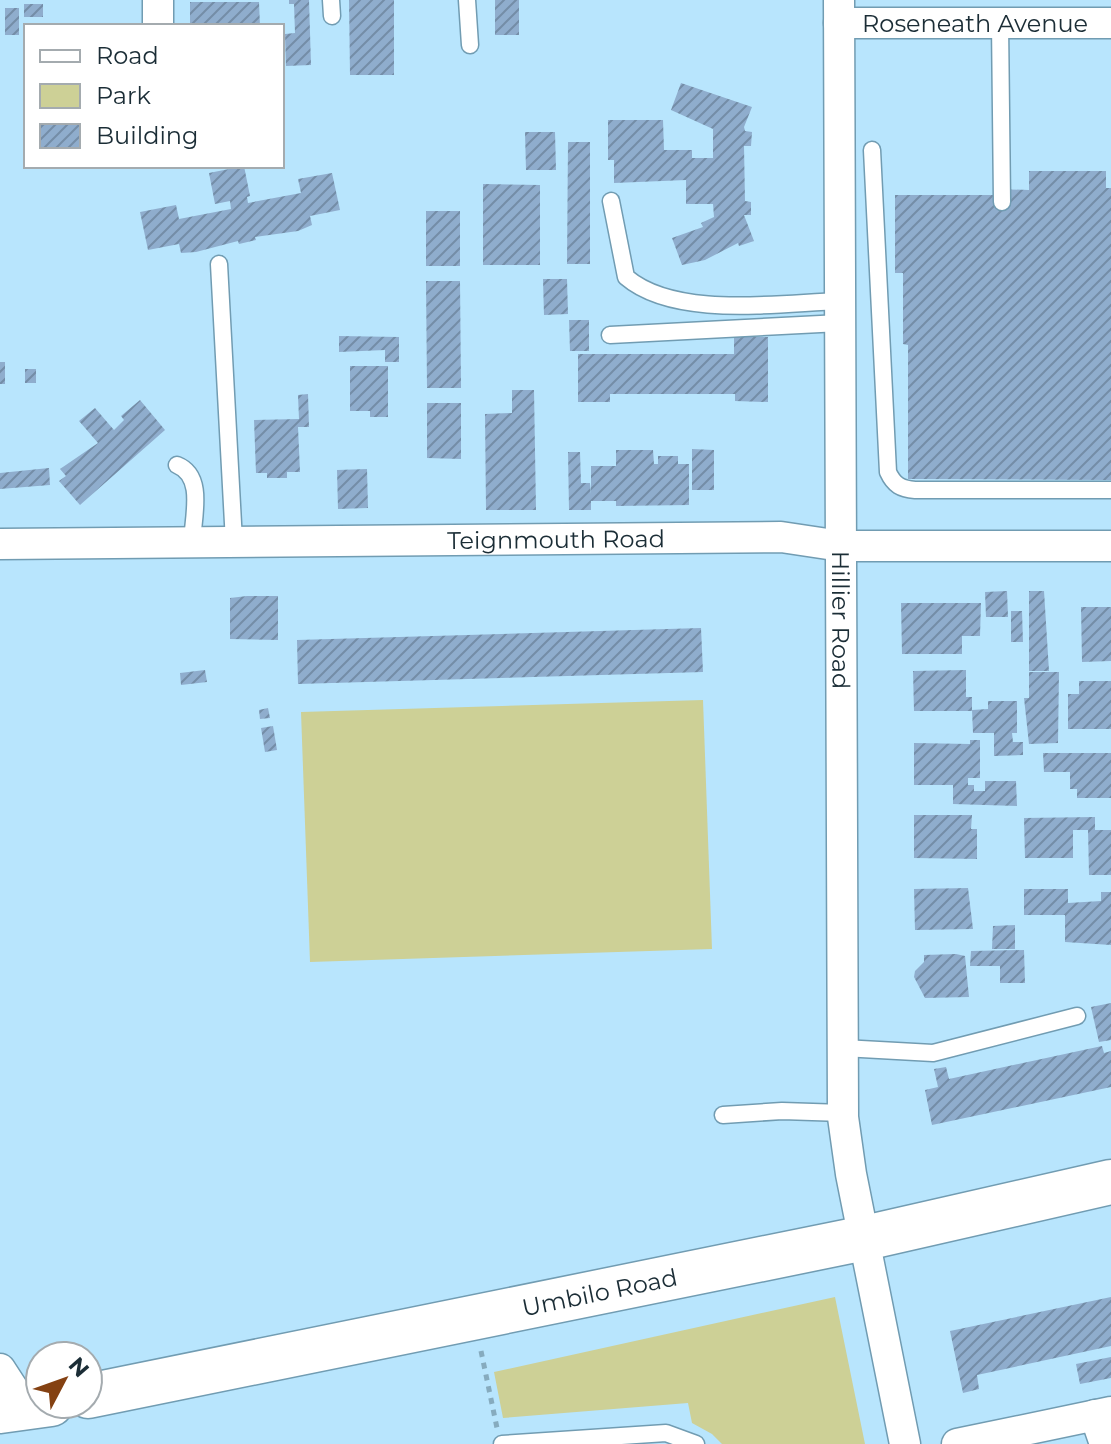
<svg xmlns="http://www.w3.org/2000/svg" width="1111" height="1444" font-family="Montserrat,sans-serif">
  <defs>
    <pattern id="building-hatch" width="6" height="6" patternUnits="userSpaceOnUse" patternTransform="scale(2)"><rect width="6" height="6" fill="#8fadcd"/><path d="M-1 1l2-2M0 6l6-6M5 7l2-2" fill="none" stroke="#748da7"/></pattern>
  </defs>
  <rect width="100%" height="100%" fill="#b8e5fd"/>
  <g fill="#cdd096">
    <polygon points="703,700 712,949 310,962 301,712"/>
    <polygon points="835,1297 865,1444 722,1444 712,1434 692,1423 688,1403 503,1418 494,1372"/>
  </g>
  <g fill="url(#building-hatch)">
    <polygon points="289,0 309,0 311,65 286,66 285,34 295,33 294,4 289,4"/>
    <polygon points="349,0 394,0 394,75 350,75"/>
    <rect x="495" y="0" width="24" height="35"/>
    <polygon points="190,2 259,2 260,26 190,26"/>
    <rect x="24" y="4" width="19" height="13"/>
    <rect x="5" y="8" width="14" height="27"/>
    <rect x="51" y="23" width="71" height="3"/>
    <polygon points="681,83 752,107 744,127 745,131 752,132 751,146 744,146 745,201 751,202 751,215 744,215 754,241 739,246 738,243 705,260 682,265 672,238 703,227 701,223 714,217 713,204 686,204 686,180 614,183 614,160 608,160 608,120 663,120 664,150 692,150 692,158 713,158 713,129 671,110"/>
    <polygon points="525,132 555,132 556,170 526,170"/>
    <polygon points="568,142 590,142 590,264 567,264"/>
    <polygon points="244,166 250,196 247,197 248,203 301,193 298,179 332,173 340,210 310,216 312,225 298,231 255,237 256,240 239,244 238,241 196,252 181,253 179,244 148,250 140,212 176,205 179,219 231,209 230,201 215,204 209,173"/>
    <polygon points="1029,171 1106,171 1106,188 1111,188 1111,480 908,479 908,345 903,344 903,273 895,273 895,195 994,195 995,189 1029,190"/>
    <polygon points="483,184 540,185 540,265 483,265"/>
    <rect x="426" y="211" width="34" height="55"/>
    <polygon points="543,279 567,279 568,314 544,315"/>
    <polygon points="426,281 460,281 461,388 427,388"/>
    <polygon points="569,320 589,320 589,351 570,351"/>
    <polygon points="339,336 399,337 399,362 385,362 385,350 339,352"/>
    <polygon points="734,337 768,337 768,402 735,401 735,394 610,394 610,402 578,402 578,354 734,354"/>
    <rect x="0" y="362" width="5" height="22"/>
    <polygon points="350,366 388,366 388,417 370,417 370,411 350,411"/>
    <rect x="25" y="369" width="11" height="14"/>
    <polygon points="512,390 534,390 536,510 486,510 485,414 512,413"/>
    <polygon points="308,394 309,427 298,427 300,472 287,472 287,478 267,478 267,473 256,473 254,420 299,419 298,395"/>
    <polygon points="140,400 165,430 80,505 59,481 66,476 60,469 98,443 79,421 95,408 114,430 124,420 121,416"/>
    <polygon points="427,403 461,403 461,459 427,458"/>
    <polygon points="692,449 714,450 714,490 692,490"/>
    <polygon points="616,450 653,450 654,464 658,464 658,456 678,456 678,464 689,464 689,505 616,506 616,501 591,501 591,510 569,510 568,452 580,452 581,483 590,483 591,494 591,466 616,466"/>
    <polygon points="49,468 50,485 0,489 0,473"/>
    <polygon points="367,469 368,508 338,509 337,470"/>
    <polygon points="1007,591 1008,617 986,617 985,592"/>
    <polygon points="1029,591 1044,591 1049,671 1029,671"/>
    <polygon points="247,596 278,596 278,640 230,639 230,598"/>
    <polygon points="901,603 981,603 980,636 962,636 962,654 902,654"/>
    <polygon points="1081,607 1111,607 1111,661 1082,662"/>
    <polygon points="1011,611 1022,611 1023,642 1011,642"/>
    <polygon points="701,628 703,672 298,684 297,640"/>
    <polygon points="205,670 207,682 181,685 180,673"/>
    <polygon points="966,670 966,697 972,697 972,711 914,711 913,671"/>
    <polygon points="1029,672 1059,672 1058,743 1029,744 1024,698 1029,698"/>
    <polygon points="1079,681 1111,681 1111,729 1068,729 1068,694 1079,694"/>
    <polygon points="988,701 1017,701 1017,733 1012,733 1013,742 1023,742 1023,755 994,756 994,733 973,733 972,710 988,709"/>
    <polygon points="268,708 270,718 260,719 259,710"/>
    <polygon points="273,726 277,750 265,752 261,728"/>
    <polygon points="970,740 980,740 980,778 968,778 968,785 974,785 974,791 985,791 985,781 1016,781 1017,806 953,804 953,785 914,785 914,743 970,744"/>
    <polygon points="1043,753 1111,753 1111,798 1077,798 1077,789 1070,789 1070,772 1044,772"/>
    <polygon points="914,815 972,815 971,829 977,829 977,859 914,858"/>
    <polygon points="1095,817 1095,830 1111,830 1111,875 1089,875 1088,830 1073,830 1073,858 1025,858 1024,818"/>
    <polygon points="968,888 973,929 915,930 914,889"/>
    <polygon points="1024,889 1068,889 1068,903 1101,901 1101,892 1111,892 1111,945 1065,942 1065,915 1024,915"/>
    <polygon points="1015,925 1015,949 992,949 993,926"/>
    <polygon points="1024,950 1025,983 1000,983 1000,966 970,966 971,951"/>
    <polygon points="956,954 965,956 969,997 925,998 914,977 915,971 924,962 924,955"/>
    <polygon points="1111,1003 1111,1040 1099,1042 1091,1007"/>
    <polygon points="1102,1046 1104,1053 1111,1051 1111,1087 932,1125 925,1090 938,1087 934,1069 946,1067 949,1079"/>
    <polygon points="1111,1297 1111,1346 977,1375 979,1389 963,1393 950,1331"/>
    <polygon points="1111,1357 1111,1378 1080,1384 1076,1364"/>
  </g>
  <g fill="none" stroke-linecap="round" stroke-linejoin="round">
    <g stroke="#719cb2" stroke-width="19">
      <g id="lane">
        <polyline points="331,0 332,16"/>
        <polyline points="467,0 470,45"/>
        <polyline points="1000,23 1002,202"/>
        <path d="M872 150 888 472C894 485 901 489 915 490H1111"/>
        <path d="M611 201 626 277C675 319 778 303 839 301"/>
        <polyline points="219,264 234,542"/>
        <polyline points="610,335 840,323"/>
        <path d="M177 465C205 476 193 517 192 542"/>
        <polyline points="843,1048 933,1053 1077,1016"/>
        <polyline points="723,1115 782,1111 843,1113"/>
        <polyline points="502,1444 666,1433 696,1444"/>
      </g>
    </g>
    <g stroke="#719cb2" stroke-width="33">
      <g id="street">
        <polyline points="158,0 158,26"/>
        <path id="s1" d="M839 0 843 1117 851 1174 905 1444"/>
        <path id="s2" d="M839 23H1111"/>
        <path id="s3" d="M0 544 781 537 841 546H1111"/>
        <polyline points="0,1369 26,1409"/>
        <polyline points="1095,1415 1105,1444"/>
        <polyline points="957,1444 1111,1412"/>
      </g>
    </g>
    <g stroke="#719cb2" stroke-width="47">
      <g id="secondary">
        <path id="s4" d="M88 1396 865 1238 1111 1182"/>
        <polyline points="0,1411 51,1404"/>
      </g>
    </g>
    <polyline stroke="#86abbe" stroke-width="5" stroke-dasharray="6 6" stroke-linecap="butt" points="481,1351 497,1428"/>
    <use href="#lane" stroke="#fff" stroke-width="16"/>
    <use href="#street" stroke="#fff" stroke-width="30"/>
    <use href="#secondary" stroke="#fff" stroke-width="44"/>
  </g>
  <g text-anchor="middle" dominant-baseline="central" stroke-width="6" stroke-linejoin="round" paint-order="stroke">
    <g font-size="24" fill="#1b2d36" stroke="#fff">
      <text stroke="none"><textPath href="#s2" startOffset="136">Roseneath Avenue</textPath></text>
      <text stroke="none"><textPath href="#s3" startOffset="556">Teignmouth Road</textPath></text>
      <text stroke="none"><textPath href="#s1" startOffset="620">Hillier Road</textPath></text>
      <text stroke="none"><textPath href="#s4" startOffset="522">Umbilo Road</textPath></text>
    </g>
  </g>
  <rect x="24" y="24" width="260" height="144" fill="#ffffff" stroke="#a4abaf" stroke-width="2"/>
  <rect x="40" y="50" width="40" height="12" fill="#ffffff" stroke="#a4abaf" stroke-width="2"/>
  <text x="96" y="64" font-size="24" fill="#1b2d36">Road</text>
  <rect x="40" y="84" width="40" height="24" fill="#cdd096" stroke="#a4abaf" stroke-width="2"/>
  <text x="96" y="104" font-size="24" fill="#1b2d36">Park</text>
  <rect x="40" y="124" width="40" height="24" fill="url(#building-hatch)" stroke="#a4abaf" stroke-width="2"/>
  <text x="96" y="144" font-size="24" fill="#1b2d36">Building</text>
  <g transform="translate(64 1380) rotate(49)"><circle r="38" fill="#ffffff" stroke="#a4abaf" stroke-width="2"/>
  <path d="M0-6L14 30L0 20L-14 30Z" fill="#844112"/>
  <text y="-12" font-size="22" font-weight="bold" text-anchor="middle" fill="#1b2d36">N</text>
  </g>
</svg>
